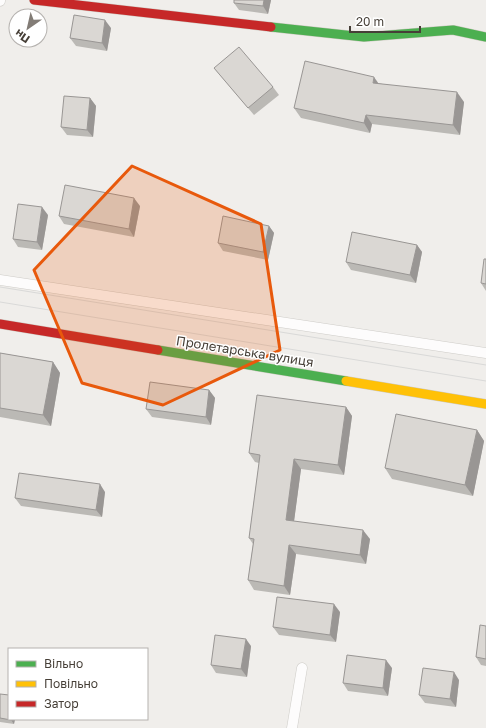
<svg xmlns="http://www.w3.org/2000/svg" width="486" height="728" font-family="'Golos Text',sans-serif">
  <rect width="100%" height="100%" fill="#f0eeeb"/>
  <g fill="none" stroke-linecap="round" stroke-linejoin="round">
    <g stroke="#ceccc8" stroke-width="11">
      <g id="lane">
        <polyline points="0,1 0,0"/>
        <polyline points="0,280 486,353"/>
        <polyline points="292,728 302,668"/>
      </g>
    </g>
    <g stroke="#cecac2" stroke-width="10">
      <g id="fast">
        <polyline points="271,27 364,37 453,30 486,37"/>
        <polyline points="158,350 346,381"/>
      </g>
    </g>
    <g stroke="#cecac2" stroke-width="10">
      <polyline id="slow" points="346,381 486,404"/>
    </g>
    <g stroke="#cecac2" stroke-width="10">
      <g id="jam">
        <polyline points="34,0 271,27"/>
        <polyline points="0,324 158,350"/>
      </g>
    </g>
    <use href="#lane" stroke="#fdfcfc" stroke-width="10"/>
    <use href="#fast" stroke="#4caf50" stroke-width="9"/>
    <use href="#slow" stroke="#ffc107" stroke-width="9"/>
    <use href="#jam" stroke="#c62828" stroke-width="9"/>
    <g stroke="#d9d9d8" stroke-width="1">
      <polyline points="0,287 486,365"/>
      <polyline points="0,302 486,381"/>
    </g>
  </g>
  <g fill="#bbb9b5">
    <polygon points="271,0 268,14 239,10 234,3"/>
    <polygon points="111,28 107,51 76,46 70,38"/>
    <polygon points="214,68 273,87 279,95 254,115 220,75"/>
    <polygon points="378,83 464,102 460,135 372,124 370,133 301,118 294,108"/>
    <polygon points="90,98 96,106 93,137 67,135 61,127"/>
    <polygon points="140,206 134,237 64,224 59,216"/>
    <polygon points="48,215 42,250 18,247 13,239"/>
    <polygon points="269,226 274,233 268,260 223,251 218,243"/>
    <polygon points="417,245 422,252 416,283 351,270 346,262"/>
    <polygon points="481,283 486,284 486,291"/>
    <polygon points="0,353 53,362 60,373 51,426 0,417"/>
    <polygon points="209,390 215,398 211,425 152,417 146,409"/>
    <polygon points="346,407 352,416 344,475 301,469 294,521 370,539 366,564 296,554 290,595 254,590 248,580 253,544 249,538 259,463 255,462 249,453"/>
    <polygon points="477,430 484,441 473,496 392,479 385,468"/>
    <polygon points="105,492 102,517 21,506 15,498"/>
    <polygon points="340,612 336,642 279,635 273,627"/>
    <polygon points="486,626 486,666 481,665 476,657"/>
    <polygon points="251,646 247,677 216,673 211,665"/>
    <polygon points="392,668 388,696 348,691 343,683"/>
    <polygon points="459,680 456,707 425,703 419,695"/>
    <polygon points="0,694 9,719 15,719 14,724 0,722"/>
  </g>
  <g fill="#999694">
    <polygon points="264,0 271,0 268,14 263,6"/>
    <polygon points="105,20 111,28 107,51 102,43"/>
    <polygon points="374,77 381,87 373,83"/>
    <polygon points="457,92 464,102 460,135 453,125"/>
    <polygon points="90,98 96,106 93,137 87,130"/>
    <polygon points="366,115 372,124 370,133 364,123"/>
    <polygon points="134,198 140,206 134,237 129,229"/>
    <polygon points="42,207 48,215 42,250 37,242"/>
    <polygon points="269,226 274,233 268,260 263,252"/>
    <polygon points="417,245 422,252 416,283 410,275"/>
    <polygon points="53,362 60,373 51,426 43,415"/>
    <polygon points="209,390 215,398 211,425 206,417"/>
    <polygon points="346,407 352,416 344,475 338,465"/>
    <polygon points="477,430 484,441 473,496 465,485"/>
    <polygon points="294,459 301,469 293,529 286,520"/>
    <polygon points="100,484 105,492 102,517 96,510"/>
    <polygon points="363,530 370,539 366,564 360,555"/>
    <polygon points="289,545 296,554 290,595 284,586"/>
    <polygon points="334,604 340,612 336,642 330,635"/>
    <polygon points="246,639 251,646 247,677 241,669"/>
    <polygon points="386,660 392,668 388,696 383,688"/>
    <polygon points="454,672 459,680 456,707 450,699"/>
    <polygon points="12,719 15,719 14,724 11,720"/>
  </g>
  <g fill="#dad7d3" stroke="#999694">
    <polygon points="234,0 264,0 263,6 234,3"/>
    <polygon points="74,15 105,20 102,43 70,38"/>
    <polygon points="239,47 273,87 248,108 214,68"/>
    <polygon points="305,61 374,77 373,83 457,92 453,125 366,115 364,123 294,108"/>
    <polygon points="64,96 90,98 87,130 61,127"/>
    <polygon points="65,185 134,198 129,229 59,216"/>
    <polygon points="18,204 42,207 37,242 13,239"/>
    <polygon points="223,216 269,226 263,252 218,243"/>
    <polygon points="352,232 417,245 410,275 346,262"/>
    <polygon points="484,259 486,259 486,284 481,283"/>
    <polygon points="0,353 53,362 43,415 0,408"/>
    <polygon points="150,382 209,390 206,417 146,409"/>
    <polygon points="257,395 346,407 338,465 294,459 286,520 363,530 360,555 289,545 284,586 248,580 254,539 249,538 260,455 249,453"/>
    <polygon points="396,414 477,430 465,485 385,468"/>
    <polygon points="19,473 100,484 96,510 15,498"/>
    <polygon points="277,597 334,604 330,635 273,627"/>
    <polygon points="480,625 486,626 486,659 476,657"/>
    <polygon points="215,635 246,639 241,669 211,665"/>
    <polygon points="347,655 386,660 383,688 343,683"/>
    <polygon points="423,668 454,672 450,699 419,695"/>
    <polygon points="0,694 9,695 9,719 12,719 11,720 0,718"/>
  </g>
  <path fill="#e8590c" fill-opacity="0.2" stroke="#e8590c" stroke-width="3" stroke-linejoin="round" d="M132 166 261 224 280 350 163 405 82 383 34 270Z"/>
  <g text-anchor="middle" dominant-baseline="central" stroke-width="3" stroke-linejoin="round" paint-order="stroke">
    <g font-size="13" fill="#463f37" stroke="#fff">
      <text transform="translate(245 351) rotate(9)">Пролетарська вулиця</text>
    </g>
  </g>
  <rect x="8" y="648" width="140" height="72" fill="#ffffff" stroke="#b5b2af"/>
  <rect x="16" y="661" width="20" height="6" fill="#4caf50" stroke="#b5b2af"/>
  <text x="44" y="668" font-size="12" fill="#463f37">Вільно</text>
  <rect x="16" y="681" width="20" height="6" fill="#ffc107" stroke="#b5b2af"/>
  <text x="44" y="688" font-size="12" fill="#463f37">Повільно</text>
  <rect x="16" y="701" width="20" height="6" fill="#c62828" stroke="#b5b2af"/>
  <text x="44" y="708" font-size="12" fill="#463f37">Затор</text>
  <g transform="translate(28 28) rotate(214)"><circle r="19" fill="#ffffff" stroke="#b5b2af"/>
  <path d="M0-3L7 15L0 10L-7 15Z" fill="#827c76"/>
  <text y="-6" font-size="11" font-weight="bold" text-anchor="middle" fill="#463f37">Пн</text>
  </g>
  <path d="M350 26v6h70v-6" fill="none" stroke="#463f37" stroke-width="2"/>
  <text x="356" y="26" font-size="12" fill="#463f37" stroke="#ffffff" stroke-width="3" paint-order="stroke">20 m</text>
</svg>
